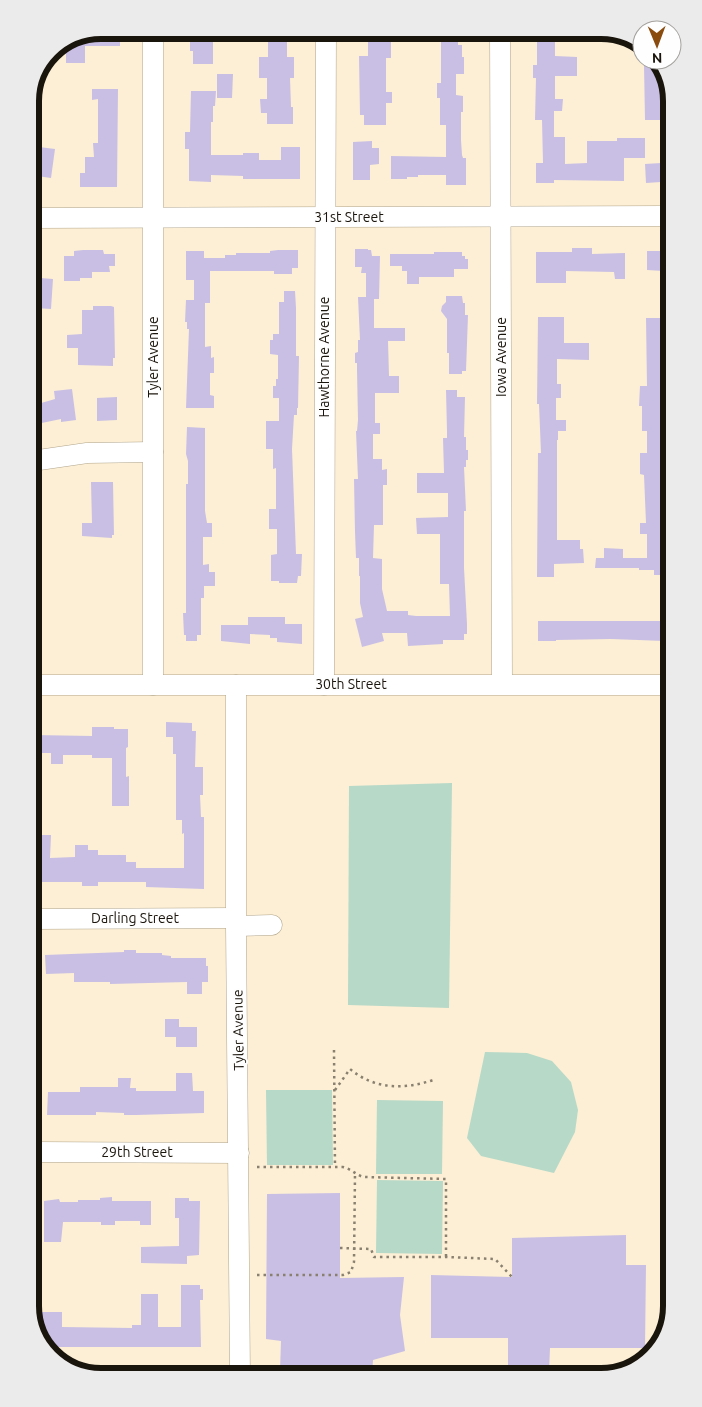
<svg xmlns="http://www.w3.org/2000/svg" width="702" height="1407" font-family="Ubuntu,sans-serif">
  <rect width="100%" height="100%" fill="#fcefd5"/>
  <g fill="#b7d9c8">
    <polygon points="452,783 449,1008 348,1005 349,786"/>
    <polygon points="485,1052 527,1053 552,1061 571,1082 578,1110 575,1132 554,1173 481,1156 467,1138"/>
    <polygon points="266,1090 332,1090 333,1165 267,1165"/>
    <polygon points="377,1100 443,1101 442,1174 376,1174"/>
    <polygon points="377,1180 443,1181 442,1254 376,1253"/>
  </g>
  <g fill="#c9bfe4">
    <polygon points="101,30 120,30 120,46 85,46 85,63 66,63 66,46 63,46"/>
    <polygon points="190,30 208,30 208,33 213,33 213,64 193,64 193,51 190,51"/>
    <polygon points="537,30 555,30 555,56 577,57 577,76 555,76 555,99 563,99 562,111 554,111 554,137 565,137 565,164 587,163 587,141 617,141 617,138 645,138 645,158 624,158 624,181 554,180 554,183 536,183 536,163 543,163 542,120 535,120 536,78 533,78 533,65 537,65"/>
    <polygon points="441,32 458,32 458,45 462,45 462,57 464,57 464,74 456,74 456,95 463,96 463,112 461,112 461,140 462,155 463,158 466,158 466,185 446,185 446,175 418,175 418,177 407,177 407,179 391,179 391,156 446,157 446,125 440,125 440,98 437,98 437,83 441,83"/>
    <polygon points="268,36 287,36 287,57 294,57 294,78 290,78 291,107 293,107 293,124 267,124 267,113 261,113 260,99 267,99 267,78 259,78 259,57 268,57"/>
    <polygon points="368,40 391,40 391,58 386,58 386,92 392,92 392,103 386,103 386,125 364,125 364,115 360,115 359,56 368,56"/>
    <polygon points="644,65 660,65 664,71 664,120 645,120"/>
    <polygon points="217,74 233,74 232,98 217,98"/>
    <polygon points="92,89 118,89 117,187 80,187 80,173 85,173 85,157 94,157 93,143 98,143 98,99 92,100"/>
    <polygon points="191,91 216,91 215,106 213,106 213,122 211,122 211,155 243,155 243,153 259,153 259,160 281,160 281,147 300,147 300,179 243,179 243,176 211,175 211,182 189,181 189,149 185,149 185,132 190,132"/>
    <polygon points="372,141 372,148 379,148 379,164 370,165 370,180 353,180 353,142"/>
    <polygon points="39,147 55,149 51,178 30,175 30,152 38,153"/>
    <polygon points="661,163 661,182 646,183 645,164"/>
    <polygon points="31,248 41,248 40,278 53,279 51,309 35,308 37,281 31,281"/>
    <polygon points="572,248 592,248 592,254 625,253 625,279 615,279 614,272 566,271 566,283 536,283 536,252 572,252"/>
    <polygon points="355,249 368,249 368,250 371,250 372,256 380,256 379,299 374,299 374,328 405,328 405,341 388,341 389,376 399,376 399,393 375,393 375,423 380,423 380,434 373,434 373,459 382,459 382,470 387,469 387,485 383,485 383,525 374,525 373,558 382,559 382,589 387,611 408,611 408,615 416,616 450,616 449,584 440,584 440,534 417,534 416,518 448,517 448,493 417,493 417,473 444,473 443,438 447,438 447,431 446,390 457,390 457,397 465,397 464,437 466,437 466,450 468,450 468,460 466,460 466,467 464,467 466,511 464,511 464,568 467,624 467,634 464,634 464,640 443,640 443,644 408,646 407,633 382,633 384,641 362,647 355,619 363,617 360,603 360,576 359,576 359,558 356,558 355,532 354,479 358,479 356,431 357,431 358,420 357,370 357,363 355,363 355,353 358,352 358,340 360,340 358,297 366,297 366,273 361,273 362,267 355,267"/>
    <polygon points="83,250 103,250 104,254 115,254 115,266 109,266 110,272 92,272 92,278 80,278 80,281 64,281 64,256 74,256 74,251"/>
    <polygon points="278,250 298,250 298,268 292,268 292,274 274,274 274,271 210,271 210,303 205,303 205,347 211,346 211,358 214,357 214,373 210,373 210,395 214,396 214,408 186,408 189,329 187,329 187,322 185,322 186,300 194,300 194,280 186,280 186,251 204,251 204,258 225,258 225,255 236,255 236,253 270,253 270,251"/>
    <polygon points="647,251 665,251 664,271 647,270"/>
    <polygon points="434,252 462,252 462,256 465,256 465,259 468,259 468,269 454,269 454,277 419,277 419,284 407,284 407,271 402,271 402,266 390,266 390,254 434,254"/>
    <polygon points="284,291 295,291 296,308 296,356 299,356 298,408 297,408 297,415 294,415 292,449 296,554 302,554 301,576 298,576 297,583 279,583 279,581 271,581 271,555 277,554 277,529 269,529 269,509 276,509 276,468 273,469 273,449 266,449 266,421 279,421 279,398 273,398 273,386 276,386 276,379 278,379 278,355 270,354 270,340 273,340 273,334 279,334 279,302 284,302"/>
    <polygon points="446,296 462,296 463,303 465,303 465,315 468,315 466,371 462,371 462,374 449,374 449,353 447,353 447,319 441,311 442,306 446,302"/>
    <polygon points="93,306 111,306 114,307 115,358 113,358 113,366 78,365 78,348 67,348 67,335 82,334 82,310 93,310"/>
    <polygon points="538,317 564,317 564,343 589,343 589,360 557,359 557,384 561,384 561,398 556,398 556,420 566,420 566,431 558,431 558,440 557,440 557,540 580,540 580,549 583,549 584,563 554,564 554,577 537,577 538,453 541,453 539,404 537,404"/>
    <polygon points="646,318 666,318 663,490 665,524 665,575 654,575 654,570 639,570 639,568 595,568 596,558 604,558 604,548 623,549 623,558 647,558 647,534 640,534 640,523 646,523 644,475 640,474 640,453 647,453 647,431 642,431 642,406 639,406 640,386 647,386"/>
    <polygon points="72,389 76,420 61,422 61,419 32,425 31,406 55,399 54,391"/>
    <polygon points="117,397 117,420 97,421 97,398"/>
    <polygon points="187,427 205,428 205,511 207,523 212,523 212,537 203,537 203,565 209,564 209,572 215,572 215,586 204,586 204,598 201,598 201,635 197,635 197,641 186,641 186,635 184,635 183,613 186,613 186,484 188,484 188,461 186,454"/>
    <polygon points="91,482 113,482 114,535 112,535 112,538 82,536 82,523 92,523"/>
    <polygon points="248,617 285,617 285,624 302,624 302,644 277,642 277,638 270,638 270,635 250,634 250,644 221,641 221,625 248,625"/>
    <polygon points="538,621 665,621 665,641 611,639 556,640 556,641 538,641"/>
    <polygon points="166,722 192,723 192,731 196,731 195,767 203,767 203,795 200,795 201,817 204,817 204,889 146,887 146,882 98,882 98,886 82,886 82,882 33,882 33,852 40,852 40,835 51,835 50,858 75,857 75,845 88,845 88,850 98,850 98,855 126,855 126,862 136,862 136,868 184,868 184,833 182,834 182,820 176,820 176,754 173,754 173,737 166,737"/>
    <polygon points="92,727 114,727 114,729 128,729 128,747 126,748 126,777 129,776 129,806 112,806 112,758 92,758 92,755 63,755 63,764 51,764 51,753 33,753 33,735 92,736"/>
    <polygon points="124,950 136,950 136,953 162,953 162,955 171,956 171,958 206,958 206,966 208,966 208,982 202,982 202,994 187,994 187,982 110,984 110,982 74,982 74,973 46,974 45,955 124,952"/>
    <polygon points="165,1019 179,1019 179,1027 197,1027 197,1047 176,1047 176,1037 165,1037"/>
    <polygon points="176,1073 192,1073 193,1091 204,1091 204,1113 136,1115 124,1115 124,1113 96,1112 96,1115 47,1115 48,1092 80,1092 80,1087 118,1087 118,1078 131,1078 130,1088 136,1088 136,1091 176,1091"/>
    <polygon points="340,1193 340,1278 404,1277 400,1315 405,1351 373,1360 372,1374 340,1374 340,1371 280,1371 281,1341 266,1339 267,1194"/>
    <polygon points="112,1197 112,1201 151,1201 151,1225 140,1225 140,1221 115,1221 115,1225 101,1225 101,1222 63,1222 61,1242 44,1242 44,1201 59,1199 60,1202 78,1202 78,1200 100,1200 100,1198"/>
    <polygon points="175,1198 189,1198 189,1201 200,1201 199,1255 187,1256 187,1264 141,1263 141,1247 179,1246 179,1218 175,1218"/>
    <polygon points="626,1235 626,1265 646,1265 645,1348 550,1348 549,1372 508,1373 508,1338 431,1338 431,1275 512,1277 512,1238"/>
    <polygon points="181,1285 200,1285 200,1289 203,1289 203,1300 200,1300 201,1347 54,1347 54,1357 41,1340 42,1312 62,1312 62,1327 132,1328 132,1325 141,1325 141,1294 158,1294 158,1327 181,1327"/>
  </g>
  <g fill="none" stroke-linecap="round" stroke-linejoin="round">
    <g stroke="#b1a58c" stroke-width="21">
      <g id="minor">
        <polyline points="153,30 153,685"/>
        <polyline points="500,30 502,684"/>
        <polyline points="31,218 667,216"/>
        <polyline points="32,461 87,453 153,452"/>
        <polyline points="33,685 669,685"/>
        <polyline points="236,685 236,926 240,1375"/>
        <polyline points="324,685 326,30"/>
        <polyline points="34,919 236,918"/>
        <polyline points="236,926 272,925"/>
        <polyline points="35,1152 239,1153"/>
      </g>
    </g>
    <g stroke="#89806f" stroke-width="2.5" stroke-dasharray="2.5 4" stroke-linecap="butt">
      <polyline points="334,1050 335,1167"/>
      <path d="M335 1090 350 1069C375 1090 406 1090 436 1079"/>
      <path d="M257 1167H343C351 1169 355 1174 363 1177L446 1179V1257"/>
      <polyline points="340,1248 371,1249 374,1257 446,1257 495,1259 512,1277"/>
      <polyline points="257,1275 343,1275 351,1272 354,1262 355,1174"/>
    </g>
    <use href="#minor" stroke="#fff" stroke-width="20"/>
  </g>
  <g text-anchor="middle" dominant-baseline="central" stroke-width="4" stroke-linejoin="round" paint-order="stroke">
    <g font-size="14" fill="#1a150c" stroke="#fefefe">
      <text x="349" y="217">31st Street</text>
      <text transform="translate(153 357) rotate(-90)">Tyler Avenue</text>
      <text transform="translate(324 357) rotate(-90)">Hawthorne Avenue</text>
      <text transform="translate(501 357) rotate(-90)">Iowa Avenue</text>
      <text x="351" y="684">30th Street</text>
      <text x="135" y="918">Darling Street</text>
      <text transform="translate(238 1030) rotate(-91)">Tyler Avenue</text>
      <text x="137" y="1152">29th Street</text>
    </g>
  </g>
  <path d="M0 0H702V1407H0ZM101 39H601A62 62 0 0 1 663 101V1306A62 62 0 0 1 601 1368H101A62 62 0 0 1 39 1306V101A62 62 0 0 1 101 39Z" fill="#ecebeb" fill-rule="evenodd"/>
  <path fill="none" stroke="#1a150c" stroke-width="6" d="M101 39H601A62 62 0 0 1 663 101V1306A62 62 0 0 1 601 1368H101A62 62 0 0 1 39 1306V101A62 62 0 0 1 101 39Z"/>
  <g transform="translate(657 45) rotate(179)"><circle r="24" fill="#fefefe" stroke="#a3a19d"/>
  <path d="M0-4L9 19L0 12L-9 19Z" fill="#8a4b0f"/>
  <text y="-8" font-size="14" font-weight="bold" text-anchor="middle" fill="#1a150c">N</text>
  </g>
</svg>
